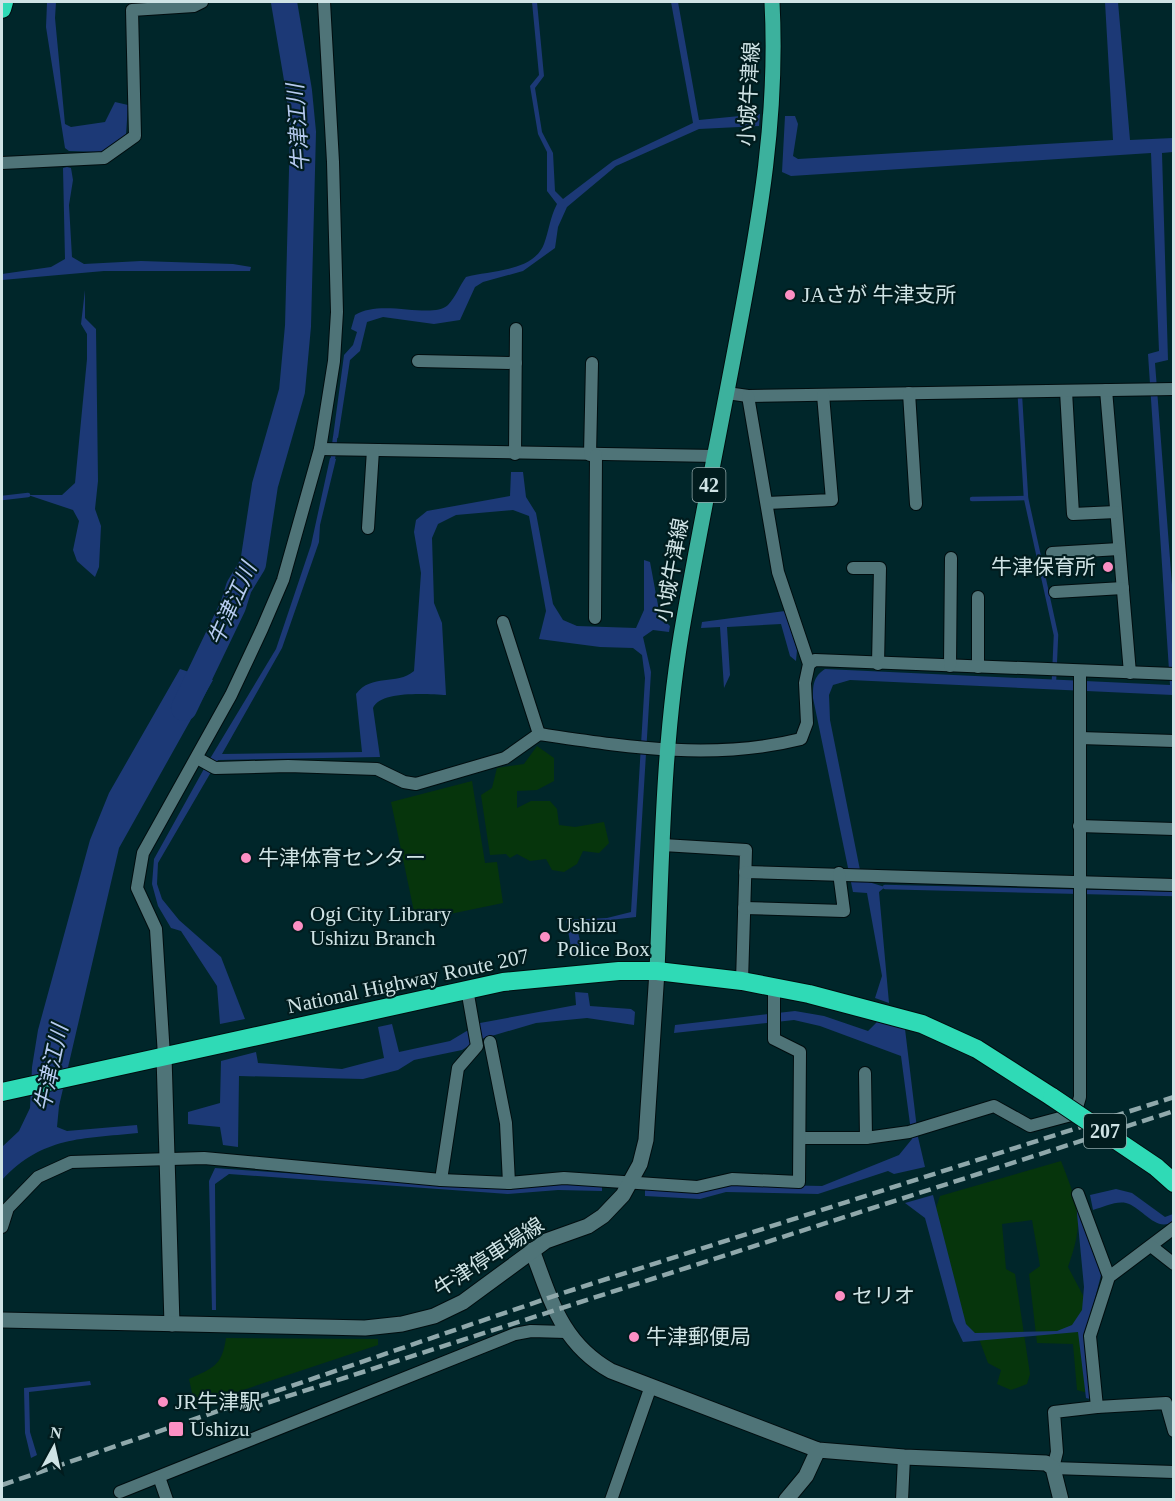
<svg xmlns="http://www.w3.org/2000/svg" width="1175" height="1501" font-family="'Times New Roman','Noto Sans JP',serif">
  <rect width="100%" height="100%" fill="#00262a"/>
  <g fill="#06350c">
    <polygon points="537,746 554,758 554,781 537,790 517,791 517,808 531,801 550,801 557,809 559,825 575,827 604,822 609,843 599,853 583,851 577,864 564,872 552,870 546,859 530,861 517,854 510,858 506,854 490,855 481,795 492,788 497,768 524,764"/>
    <polygon points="472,781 485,863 497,862 503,903 416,921 391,802"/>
    <path d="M1061 1161C1079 1208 1085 1218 1068 1267L1087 1303 1088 1393 1077 1390 1073 1344 1037 1343 1029 1274 1040 1266 1032 1220 1002 1224 1006 1269 1015 1274 1030 1374 1027 1384 1011 1390 997 1384 1001 1370 988 1363 978 1336 961 1326 935 1211 940 1196Z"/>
    <path d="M226 1338 378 1339V1345L195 1406 189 1379C213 1368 222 1366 226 1338Z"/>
  </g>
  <g fill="#1c3976">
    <polygon points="38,2 56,2 55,18 65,124 71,127 105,122 115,102 128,105 126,135 101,152 69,151 65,148 46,27 47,3"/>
    <path d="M532 2H537L544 76 535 88 542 132 553 153 555 191 563 199 613 161 693 123 671 2H678L699 120 760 114 759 126 699 129 616 166 567 207 558 227 555 248 523 271 483 282 475 287 460 320 434 324 383 317 367 322 360 351 350 360 338 438 333 437 344 355 353 345 357 332 351 329 355 315C382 298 431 320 448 305 455 298 460 285 466 277 491 270 533 272 544 244 549 231 550 217 557 204L547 191V152L538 134 530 86 539 75Z"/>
    <path d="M1105 2H1118L1130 140 1173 138V152L1162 153 1168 360 1155 363 1173 598V695L850 680 833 685 829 695 830 720 862 880 885 887 879 892 889 1003 875 998 882 976 867 893 853 892 813 698C813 685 813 677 825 669L1170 685 1148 354 1159 351 1151 153 791 176 782 172 785 116H795L798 124 793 156 798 159 1113 140Z"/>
    <polygon points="67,167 71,168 73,180 69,205 72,257 84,264 141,261 233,264 251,267 250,271 104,271 2,280 2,274 51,267 65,259 63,168"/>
    <polygon points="85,290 85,318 96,329 98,481 95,509 101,526 99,567 95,577 77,561 73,550 79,521 73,510 28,495 62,495 75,483 87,359 87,334 81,324"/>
    <path d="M330 458 336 459 320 525 319 542 282 648 222 754 362 752 356 694C372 673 396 686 414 671L421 573 414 532 416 520 427 511 510 496 511 472H523L526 497 536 513 553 604 563 620 577 626 636 628 644 610V560L650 562 660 616 670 626 669 632 653 630 643 637 651 672 636 917 576 924 584 957 573 958 566 920 607 918 631 912 645 678 642 655 633 648 600 647 539 639 546 611 529 516 513 510 456 515 438 524 432 538 434 603 442 623 446 695C429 694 380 690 373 708L380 757 218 760 158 863 157 884 162 899 179 920 221 957 245 1019 220 1024 217 986 181 931 171 928 158 906 152 884 154 859 205 767 276 649 311 545Z"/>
    <polygon points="785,611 797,650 796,661 790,656 781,624 727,627 730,675 724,688 720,627 701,628 702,622"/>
    <path d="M180 669 213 680 119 848 59 1106 57 1127 67 1131 137 1125 138 1133C82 1139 43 1136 2 1180V1147L19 1131 30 1108 32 1067 38 1030 90 840 109 793Z"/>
    <polygon points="575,992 588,993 590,1006 631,1009 635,1012 634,1025 587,1018 536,1023 478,1040 462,1050 414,1060 398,1070 363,1079 239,1076 238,1147 223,1145 220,1127 188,1124 188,1112 220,1103 221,1061 256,1052 258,1063 342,1069 384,1058 378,1027 392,1024 399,1052 450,1041 480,1023 576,1005"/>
    <polygon points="795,1011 824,1016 868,1031 877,1022 905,1029 918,1137 925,1167 894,1174 888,1171 818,1194 726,1192 700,1199 645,1196 645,1189 732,1184 822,1186 899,1155 912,1139 901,1056 820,1026 794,1020 674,1033 675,1025"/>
    <polygon points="215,1168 506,1189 557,1184 602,1186 602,1191 558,1190 508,1194 229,1174 215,1184 216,1310 212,1310 209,1181"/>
    <path d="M1116 1189 1132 1193 1165 1217 1173 1214V1221C1157 1234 1142 1207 1126 1203 1115 1201 1104 1207 1093 1210L1090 1195Z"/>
    <polygon points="933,1195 966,1324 975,1333 1057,1331 1072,1325 1082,1310 1084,1287 1076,1203 1079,1200 1101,1275 1085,1338 1090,1399 1086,1398 1078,1332 963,1342 953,1321 925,1218 905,1203"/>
    <polygon points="90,1381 91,1385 29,1392 30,1432 37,1455 31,1458 25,1433 24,1388"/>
  </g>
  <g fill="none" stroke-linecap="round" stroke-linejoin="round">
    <g stroke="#1c3976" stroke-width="4.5">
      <polyline points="1020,398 1026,498 1056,635 1054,680"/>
      <polyline points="333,458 335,438"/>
      <polyline points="2,498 28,495"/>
      <polyline points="972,499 1026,498"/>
      <polyline points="885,887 1174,894"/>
    </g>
    <polyline stroke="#1c3976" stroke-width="26" points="184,708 233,606 239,587 253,564 265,485 292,391 298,326 303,132 299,91 284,2"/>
    <g stroke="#000d0f" stroke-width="14">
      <g id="street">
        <polyline points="2,163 104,158 135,136 132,10 194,6 202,2"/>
        <polyline points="418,361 516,363"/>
        <polyline points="1106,390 1130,673"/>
        <polyline points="1066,391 1073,514 1116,512"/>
        <polyline points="727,393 748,396 1174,389"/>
        <polyline points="909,393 916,504"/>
        <polyline points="320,449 715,456"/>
        <polyline points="515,454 516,329"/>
        <polyline points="590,455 592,363"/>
        <polyline points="767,503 832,500 823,395"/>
        <polyline points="368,528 373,450"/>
        <polyline points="1052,553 1119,549"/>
        <polyline points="853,568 880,568 878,664"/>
        <polyline points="1055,592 1123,588"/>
        <polyline points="978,597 978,667"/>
        <polyline points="595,618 596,455"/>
        <polyline points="503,622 539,734"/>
        <polyline points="809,664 815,660 1174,674"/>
        <polyline points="950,666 951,558"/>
        <polyline points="1080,738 1174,741"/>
        <path d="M197 758 215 768 288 766 377 769 404 782 416 784 505 758 539 734C627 747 713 761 801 739L807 723 805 683 809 664 778 572 748 396"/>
        <polyline points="1079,826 1174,829"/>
        <polyline points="663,845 746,850 742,981"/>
        <polyline points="745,872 1174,885"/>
        <polyline points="744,908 844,911 839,873"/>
        <polyline points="490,1042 506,1123 509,1183"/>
        <polyline points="164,1056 156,929 137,888 143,853 231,695 262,629 283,580 320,449 334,361 337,312 333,162 324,2"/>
        <polyline points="865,1073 866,1138"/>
        <polyline points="801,1138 866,1138 909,1132 994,1106 1030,1126 1075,1114 1080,1097 1080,671"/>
        <polyline points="441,1180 458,1068 477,1046 467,989"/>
        <polyline points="1078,1194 1109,1277"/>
        <polyline points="2,1227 8,1208 38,1177 71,1162 204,1158 441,1180 509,1183 564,1178 697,1187 732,1179 799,1182 800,1052 774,1039 774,987"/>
        <polyline points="1174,1228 1109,1277 1090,1336 1097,1407 1054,1412 1057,1452 1053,1468 1174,1472"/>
        <polyline points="1151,1246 1174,1264"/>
        <polyline points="1097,1407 1166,1403 1174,1431"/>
        <polyline points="159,1477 167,1500"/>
        <polyline points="120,1492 515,1334 531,1331 566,1332"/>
        <polyline points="611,1500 651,1386"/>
        <polyline points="902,1500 904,1457"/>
      </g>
    </g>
    <g stroke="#000d0f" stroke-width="17">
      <g id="secondary">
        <polyline points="164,1056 172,1324"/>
        <path d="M532 1250C551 1300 561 1343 611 1371L818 1450 904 1457 1046 1463 1053 1468 1061 1500"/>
        <polyline points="2,1320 365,1328 402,1324 434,1316 463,1302 546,1241 588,1226 603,1216 623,1195 640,1164 646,1140 657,971"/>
        <polyline points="786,1500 806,1476 818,1450"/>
      </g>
    </g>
    <g stroke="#000d0f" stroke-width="17">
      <path id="primary" d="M657 971C662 853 663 735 684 618 701 522 721 425 739 328 760 217 778 116 772 2"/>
    </g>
    <g stroke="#000d0f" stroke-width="20">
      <g id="highway">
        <polyline points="2,9 4,2"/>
        <polyline points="2,1092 503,982 619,971 657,971 742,981 809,994 922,1024 977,1049 1052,1097"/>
        <polyline points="1156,1167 1174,1183"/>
      </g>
    </g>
    <use href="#street" stroke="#4f7478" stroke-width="12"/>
    <use href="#secondary" stroke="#4f7478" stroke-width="15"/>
    <use href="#primary" stroke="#3cb19d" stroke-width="15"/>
    <use href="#highway" stroke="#2fdab6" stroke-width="18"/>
    <g stroke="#8fa8ab" stroke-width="4.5" stroke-dasharray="12 6" stroke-linecap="butt">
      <polyline points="251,1408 1174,1111"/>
      <polyline points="2,1485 563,1293 1174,1097"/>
    </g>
    <g stroke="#000d0f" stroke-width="20" stroke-linecap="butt">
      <polyline id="highway-bridge" points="1052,1097 1156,1167"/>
    </g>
    <use href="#highway-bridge" stroke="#2fdab6" stroke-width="18"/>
  </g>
  <g fill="#fc8fc3" stroke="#011c1e" stroke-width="2">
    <circle cx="790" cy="295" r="6"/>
    <circle cx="1108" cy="567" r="6"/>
    <circle cx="246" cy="858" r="6"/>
    <circle cx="298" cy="926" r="6"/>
    <circle cx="545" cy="937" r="6"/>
    <circle cx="840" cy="1296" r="6"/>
    <circle cx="634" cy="1337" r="6"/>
    <circle cx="163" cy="1402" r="6"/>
    <rect x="168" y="1421" width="16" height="16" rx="3"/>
  </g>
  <g text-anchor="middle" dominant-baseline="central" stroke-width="4.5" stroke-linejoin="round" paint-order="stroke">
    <g fill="#011c1e" stroke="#91a7a9" stroke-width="1.5">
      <rect x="692.5" y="468" width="33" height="34" rx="4.5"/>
      <rect x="1084" y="1114" width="42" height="34" rx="4.5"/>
    </g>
    <g font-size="20" font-weight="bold" fill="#cfe3e5">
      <text x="709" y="485">42</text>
      <text x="1105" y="1131">207</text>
    </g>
    <g font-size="21" fill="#cfe3e5" stroke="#011c1e">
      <text transform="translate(749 94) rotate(-87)">小城牛津線</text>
      <text transform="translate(672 570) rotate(-80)">小城牛津線</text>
      <text transform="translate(408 981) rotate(-12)">National Highway Route 207</text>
      <text transform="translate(489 1257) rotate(-33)">牛津停車場線</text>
    </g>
    <g font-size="21" fill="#cfe3e5" stroke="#011c1e" text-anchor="start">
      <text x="802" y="295">JAさが 牛津支所</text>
      <text x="1096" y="567" text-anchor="end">牛津保育所</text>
      <text x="258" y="858">牛津体育センター</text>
      <text x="310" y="914">Ogi City Library<tspan x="310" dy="24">Ushizu Branch</tspan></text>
      <text x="557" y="925">Ushizu<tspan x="557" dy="24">Police Box</tspan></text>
      <text x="852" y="1296">セリオ</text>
      <text x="646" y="1337">牛津郵便局</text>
      <text x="175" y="1402">JR牛津駅</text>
      <text x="190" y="1429">Ushizu</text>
    </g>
    <g font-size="22" font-style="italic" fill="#b7cbf0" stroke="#011c1e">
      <text transform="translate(298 128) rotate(-94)">牛津江川</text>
      <text transform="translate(232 604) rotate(-66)">牛津江川</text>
      <text transform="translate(51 1068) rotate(-78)">牛津江川</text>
    </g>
  </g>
  <rect width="1175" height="1501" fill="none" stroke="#cfe3e5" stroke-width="6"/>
  <g transform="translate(54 1447) rotate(8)" stroke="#011c1e" stroke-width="4.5" paint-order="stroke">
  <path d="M0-4.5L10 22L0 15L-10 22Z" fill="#cfe3e5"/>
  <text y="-9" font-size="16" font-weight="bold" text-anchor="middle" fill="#cfe3e5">N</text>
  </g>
</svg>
